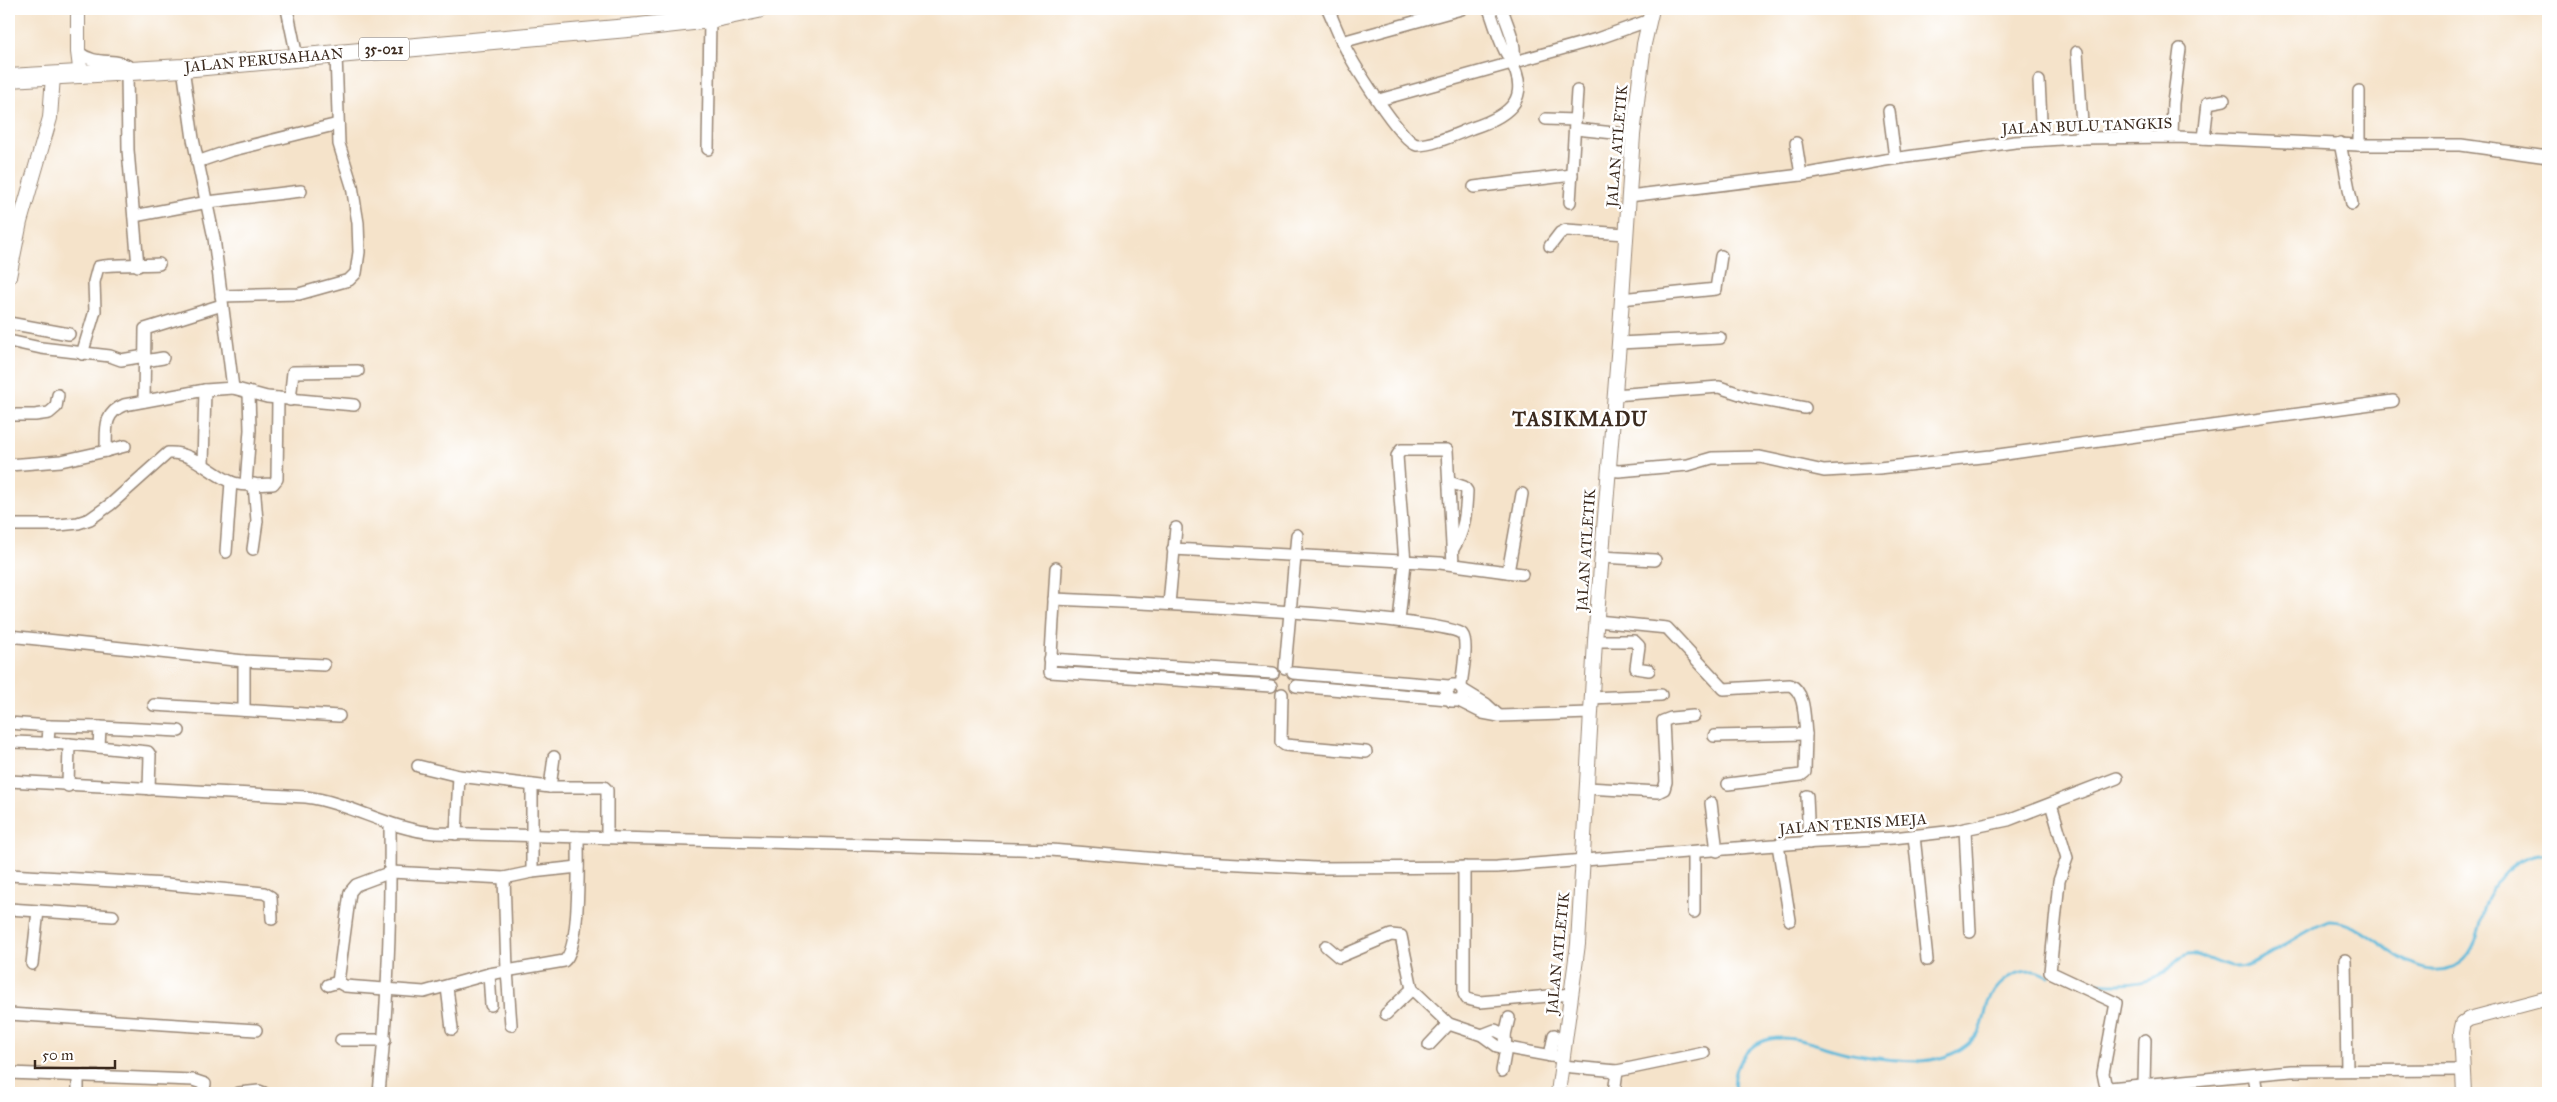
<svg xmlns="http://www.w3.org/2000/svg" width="2557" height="1102" font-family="'IM FELL Great Primer',serif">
  <rect width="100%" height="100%" fill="#fff"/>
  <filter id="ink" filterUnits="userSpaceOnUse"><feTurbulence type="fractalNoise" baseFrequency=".02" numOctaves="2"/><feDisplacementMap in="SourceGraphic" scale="10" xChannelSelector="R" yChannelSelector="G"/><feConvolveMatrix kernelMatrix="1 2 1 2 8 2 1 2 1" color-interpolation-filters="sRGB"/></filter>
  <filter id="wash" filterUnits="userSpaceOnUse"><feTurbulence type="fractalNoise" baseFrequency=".0096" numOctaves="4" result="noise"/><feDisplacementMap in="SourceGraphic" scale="20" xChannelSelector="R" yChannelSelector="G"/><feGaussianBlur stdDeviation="1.12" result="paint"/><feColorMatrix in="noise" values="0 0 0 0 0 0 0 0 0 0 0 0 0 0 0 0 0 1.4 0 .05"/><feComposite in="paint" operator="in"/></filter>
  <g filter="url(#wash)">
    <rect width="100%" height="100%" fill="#f5e3ca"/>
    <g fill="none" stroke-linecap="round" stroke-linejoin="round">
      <g stroke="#5bb8d9" stroke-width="3">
        <path d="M2082 982C2105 984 2135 987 2157 977 2168 972 2175 958 2188 955 2208 952 2223 975 2250 964 2266 958 2320 921 2330 921 2376 922 2404 985 2453 967 2481 956 2478 918 2489 895 2499 873 2524 852 2548 855"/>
        <path d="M1735 1093C1731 1063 1750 1038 1781 1038 1805 1038 1829 1050 1852 1054 1874 1058 1897 1061 1920 1061 1943 1060 1964 1052 1979 1032 1984 1025 1985 1012 1988 1003 1995 986 2011 971 2031 971 2036 970 2044 974 2049 976"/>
      </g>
    </g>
  </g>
  <g filter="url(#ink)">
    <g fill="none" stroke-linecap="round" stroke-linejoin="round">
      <g stroke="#988674" stroke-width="14">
        <g id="minor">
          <polyline points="287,9 297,57"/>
          <path d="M1328 9C1333 20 1337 31 1342 41 1350 59 1401 142 1417 145 1434 145 1456 134 1472 128 1512 115 1533 97 1508 56 1499 42 1495 24 1489 9"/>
          <path d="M1502 9C1507 25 1518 45 1513 62"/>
          <polyline points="1342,42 1461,9"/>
          <path d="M78 52C96 67 115 57 130 67"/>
          <polyline points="2077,52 2083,138"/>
          <polyline points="127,72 128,150 138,266"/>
          <polyline points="2039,81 2042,140"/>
          <polyline points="2359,91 2359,145"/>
          <polyline points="1379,100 1597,39 1650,20"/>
          <polyline points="1889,111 1895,158"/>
          <polyline points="1546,119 1575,120"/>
          <polyline points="1576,129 1633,135"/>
          <polyline points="2172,137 2173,103 2180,49"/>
          <polyline points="2204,138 2208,103 2224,100"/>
          <polyline points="1796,143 1801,175"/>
          <polyline points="2340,143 2352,204"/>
          <polyline points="708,149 710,19"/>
          <polyline points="197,162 229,151 338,124"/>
          <polyline points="1474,187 1572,175"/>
          <polyline points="1629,196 1801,175 1885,160 2015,142 2077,138 2177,137 2359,145 2461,145 2548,157"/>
          <polyline points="1570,202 1577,91"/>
          <polyline points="134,216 208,202 301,191"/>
          <polyline points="1550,246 1560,233 1566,230 1626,234"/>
          <polyline points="221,296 299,294 349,280 356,273 359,252 358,223 352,186 339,144 336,54"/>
          <polyline points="1621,299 1716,289 1721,256"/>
          <polyline points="9,323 69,334"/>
          <polyline points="9,341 41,348 110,356 121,360 145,356"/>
          <polyline points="1619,343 1720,338"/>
          <path d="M82 354 95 311 94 282 98 267C104 264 147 265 159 264"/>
          <polyline points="145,361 163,358"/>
          <polyline points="233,388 267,397 354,405"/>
          <polyline points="1614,395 1719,387 1752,398 1805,408"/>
          <polyline points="290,400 293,372 358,371"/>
          <polyline points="144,401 145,329 222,305"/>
          <polyline points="9,415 35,415 49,413 56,407 58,395"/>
          <polyline points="106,451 125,446"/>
          <polyline points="203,464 205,390"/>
          <path d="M9 465 61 461 106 451C107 431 102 414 124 405L205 390 233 388 214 238 193 139 183 68"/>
          <polyline points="1608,470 1619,471 1688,465 1712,458 1760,457 1824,471 1879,468 1991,456 2393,401"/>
          <path d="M1449 482 1464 487 1467 491C1466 513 1465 530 1453 549"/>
          <polyline points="246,484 250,430 249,393"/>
          <path d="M9 525H59L78 523 90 519 111 504 168 453C192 451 210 473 231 482 243 487 261 484 273 484L277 479 278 398"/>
          <polyline points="253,549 257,521 254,484"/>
          <polyline points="1173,549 1440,563 1522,574"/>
          <polyline points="226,552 231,482"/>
          <polyline points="1601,557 1655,560"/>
          <polyline points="1056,568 1050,672 1271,686"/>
          <polyline points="1508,572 1522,494"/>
          <path d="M1054 599C1102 601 1445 616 1462 634 1469 642 1462 675 1461 686"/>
          <polyline points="1169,604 1176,528"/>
          <polyline points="1399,621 1405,563 1397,456 1401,450 1447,450 1453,564"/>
          <path d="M1597 621 1667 628 1724 689 1790 685C1806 692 1804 719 1806 734L1714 736"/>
          <polyline points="9,636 244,661 324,665"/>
          <polyline points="1595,641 1634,641 1639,646 1636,668 1649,670"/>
          <polyline points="1050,659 1273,673"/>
          <polyline points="244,661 244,710"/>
          <polyline points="1285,668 1297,535"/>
          <polyline points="1293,673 1449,686"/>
          <polyline points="1296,686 1448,699"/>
          <polyline points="1463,690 1486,704 1499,716"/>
          <polyline points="1282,694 1281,742 1285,745 1366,752"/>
          <polyline points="1591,698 1661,695"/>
          <polyline points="1459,701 1463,697 1463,690 1458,685 1452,685 1446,692 1451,701 1459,701 1483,713 1499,716 1590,713"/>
          <polyline points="154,705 339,716"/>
          <polyline points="9,723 49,726 48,744"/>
          <polyline points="49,726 100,727 99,747"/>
          <polyline points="100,727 179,731"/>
          <polyline points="13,742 69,744"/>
          <polyline points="418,766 459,776"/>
          <path d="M9 781 306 797C351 803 387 829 435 833L1051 850 1183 861 1316 868 1497 867 1800 843 1893 838 1955 831 2008 820 2117 778"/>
          <polyline points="1728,784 1801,775 1805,772 1806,734"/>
          <polyline points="68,786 69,744 148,752 150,755 149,789"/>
          <polyline points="550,787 554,757"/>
          <polyline points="1587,788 1658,792 1664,789 1666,782 1663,721 1671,718 1693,716"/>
          <polyline points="1807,796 1809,843"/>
          <polyline points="1711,803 1717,851"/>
          <polyline points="2051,804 2067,858 2059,881 2050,972 2116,1003 2103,1073 2105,1083 2109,1088 2291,1071 2462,1070"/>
          <polyline points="1965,829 1970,932"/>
          <polyline points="456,834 459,776 550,787 604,787 607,790 607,836"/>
          <polyline points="1914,836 1927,960"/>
          <polyline points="1778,845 1790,920"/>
          <polyline points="1694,852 1694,912"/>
          <polyline points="1464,867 1464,994 1467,999 1480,1002 1572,994"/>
          <polyline points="532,872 578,867"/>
          <polyline points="9,875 166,884 264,893 271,897 272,919"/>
          <polyline points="504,878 507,970 511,1025"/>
          <polyline points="9,909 113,916"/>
          <polyline points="1326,946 1339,957 1391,935 1401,936 1412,989 1449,1024 1482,1035 1497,1046 1563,1058"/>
          <polyline points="2345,960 2347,1069"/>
          <polyline points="32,964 38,911"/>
          <polyline points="489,974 491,1005"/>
          <polyline points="338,982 350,892 356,885 391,872 504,878 532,872 532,785"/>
          <path d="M328 985 338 982 345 986 424 992 489 974 564 961C581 948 578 860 578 837"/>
          <polyline points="447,987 452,1029"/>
          <polyline points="9,1014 256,1030"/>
          <polyline points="1386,1014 1412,989"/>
          <polyline points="1482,1035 1495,1030 1505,1035 1506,1048 1502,1071"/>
          <polyline points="1505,1035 1509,1018"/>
          <polyline points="341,1040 385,1040"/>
          <polyline points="1429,1045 1449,1024"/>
          <polyline points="1550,1056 1554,1035"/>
          <polyline points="1562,1066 1617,1071 1704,1053"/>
          <polyline points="9,1073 193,1080 205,1084 203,1093"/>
          <polyline points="2254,1075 2257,1093"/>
          <polyline points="2144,1084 2145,1040"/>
          <polyline points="78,1093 78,1076"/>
          <polyline points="239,1093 259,1091 264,1093"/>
          <path d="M379 1093C388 1004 391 914 390 825"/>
          <polyline points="1614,1093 1617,1071"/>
        </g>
      </g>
      <g stroke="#988674" stroke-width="16">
        <g id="tertiary">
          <polyline points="78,9 78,52 81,76"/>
          <polyline points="9,277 20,222 50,118 53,76"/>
          <polyline points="1558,1093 1578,944 1595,641 1619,343 1633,135 1644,44 1652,9"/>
          <polyline points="2464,1093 2461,1032 2463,1023 2469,1019 2548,998"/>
        </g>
      </g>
      <g stroke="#988674" stroke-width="20">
        <polyline id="primary" points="9,78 183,68 639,27 710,19 758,9"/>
      </g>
      <use href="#minor" stroke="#fff" stroke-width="11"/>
      <use href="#tertiary" stroke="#fff" stroke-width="14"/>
      <use href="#primary" stroke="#fff" stroke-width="18"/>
    </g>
  </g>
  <g text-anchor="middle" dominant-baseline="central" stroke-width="5" stroke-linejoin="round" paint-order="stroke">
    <rect fill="#fff" stroke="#766a62" stroke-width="1" x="359" y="37.5" width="50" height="23" rx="4"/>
    <g font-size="14" font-weight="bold" fill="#3b2a1e">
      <text x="384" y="49">35-021</text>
    </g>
    <g font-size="15" fill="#3b2a1e" stroke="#fff">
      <text transform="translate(264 60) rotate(-5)">JALAN PERUSAHAAN</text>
      <text transform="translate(2087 126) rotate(-2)">JALAN BULU TANGKIS</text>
      <text transform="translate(1617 146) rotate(-85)">JALAN ATLETIK</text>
      <text transform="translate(1586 550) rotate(-86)">JALAN ATLETIK</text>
      <text transform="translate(1853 824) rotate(-4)">JALAN TENIS MEJA</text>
      <text transform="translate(1558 953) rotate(-84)">JALAN ATLETIK</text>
    </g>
    <g font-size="20" font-weight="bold" letter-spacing="1" fill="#3b2a1e" stroke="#fff">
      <text x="1580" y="419">TASIKMADU</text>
    </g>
  </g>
  <rect width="2557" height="1102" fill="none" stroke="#fff" stroke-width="30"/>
  <path d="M35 1060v8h80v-8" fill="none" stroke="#3b2a1e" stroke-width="2.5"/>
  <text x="42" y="1060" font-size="15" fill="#3b2a1e" stroke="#ffffff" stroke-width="4" paint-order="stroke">50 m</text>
</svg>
